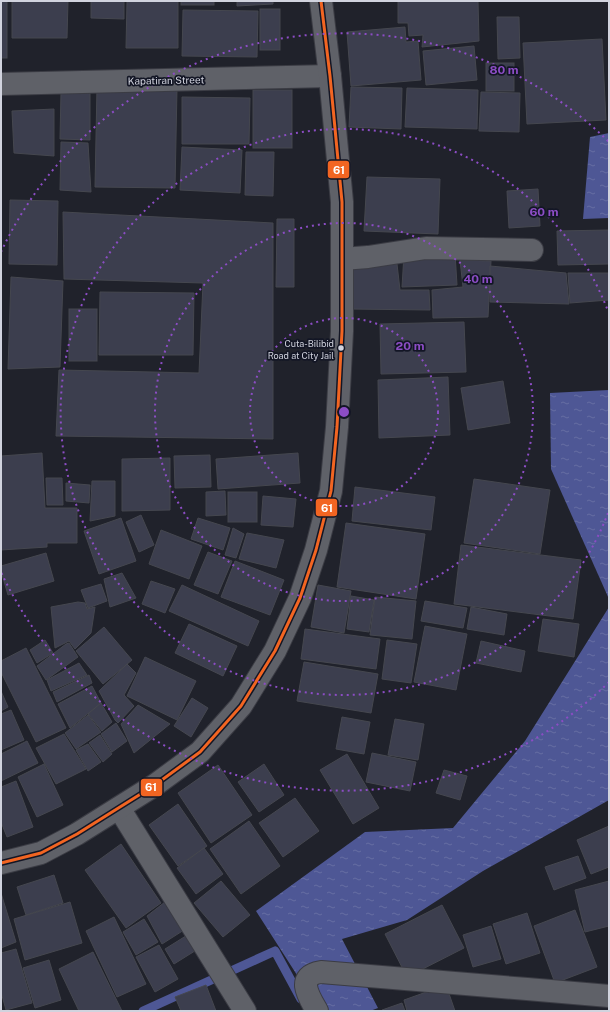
<svg xmlns="http://www.w3.org/2000/svg" width="610" height="1012" font-family="'Public Sans',sans-serif">
  <defs>
    <pattern id="water-ripples" width="26" height="14" patternUnits="userSpaceOnUse"><rect width="26" height="14" fill="#4e5795"/><path d="M2 4q2-2 4 0t4 0M15 11q2-2 4 0t4 0" fill="none" stroke="#666ea3"/></pattern>
  </defs>
  <rect width="100%" height="100%" fill="#20222b"/>
  <g fill="url(#water-ripples)">
    <polygon points="609,133 609,218 583,219 590,137"/>
    <polygon points="609,390 609,599 551,469 550,393"/>
    <polygon points="609,607 609,800 483,871 407,920 342,939 378,1008 370,1011 320,1011 256,911 365,832 453,828 525,741"/>
  </g>
  <g fill="none" stroke-linecap="round" stroke-linejoin="round">
    <polyline stroke="#4e5795" stroke-width="9" points="143,1011 275,951 301,999"/>
  </g>
  <g fill="#3c3e4e" stroke="#45474f">
    <rect x="1" y="1" width="6" height="57"/>
    <polygon points="12,1 68,1 67,38 12,38"/>
    <polygon points="91,1 124,1 124,19 91,18"/>
    <polygon points="127,1 178,1 178,48 126,48"/>
    <rect x="181" y="1" width="33" height="4"/>
    <polygon points="237,1 273,1 273,4 237,6"/>
    <polygon points="398,1 478,1 479,41 422,47 423,35 409,36 408,23 398,23"/>
    <rect x="260" y="9" width="20" height="41"/>
    <polygon points="183,10 258,11 257,57 182,56"/>
    <polygon points="497,17 519,17 520,58 498,59"/>
    <polygon points="405,27 406,42 418,41 421,80 351,86 347,32"/>
    <polygon points="602,39 606,120 527,124 523,43"/>
    <polygon points="474,46 477,80 426,85 423,51"/>
    <rect x="486" y="63" width="28" height="28"/>
    <polygon points="97,87 177,88 175,188 95,187"/>
    <polygon points="351,87 402,88 401,129 349,127"/>
    <polygon points="407,88 478,90 477,129 405,127"/>
    <rect x="253" y="90" width="39" height="58"/>
    <polygon points="61,92 90,92 90,140 60,139"/>
    <polygon points="481,92 520,93 519,132 479,131"/>
    <polygon points="182,97 250,98 249,144 182,144"/>
    <polygon points="54,109 54,156 14,153 12,111"/>
    <polygon points="61,142 88,143 91,192 60,190"/>
    <polygon points="182,147 242,150 240,193 180,190"/>
    <polygon points="246,152 274,152 273,196 245,195"/>
    <polygon points="367,177 440,179 438,234 364,231"/>
    <polygon points="538,189 540,226 509,228 507,191"/>
    <polygon points="10,200 58,201 57,265 9,264"/>
    <polygon points="63,212 273,223 273,439 56,436 59,370 199,373 203,283 64,279"/>
    <polygon points="277,219 294,219 294,287 276,287"/>
    <polygon points="609,230 609,264 558,265 557,231"/>
    <polygon points="455,253 457,285 402,287 404,254"/>
    <polygon points="460,260 491,261 488,317 433,318 432,290 463,287"/>
    <polygon points="397,264 400,290 429,290 430,310 349,309 352,265"/>
    <polygon points="490,266 566,273 569,304 490,302"/>
    <polygon points="568,273 609,273 609,300 570,303"/>
    <polygon points="11,277 63,281 60,367 8,369"/>
    <polygon points="100,292 194,293 193,355 99,355"/>
    <rect x="69" y="309" width="28" height="52"/>
    <polygon points="464,322 466,372 381,374 380,324"/>
    <polygon points="448,377 450,435 379,438 378,380"/>
    <polygon points="503,381 510,423 468,430 461,388"/>
    <polygon points="42,453 45,508 77,508 77,543 47,543 47,547 1,550 1,456"/>
    <polygon points="298,453 300,483 218,489 216,459"/>
    <polygon points="210,455 211,487 175,488 174,456"/>
    <polygon points="170,458 170,510 122,511 122,459"/>
    <polygon points="46,478 62,478 63,505 47,505"/>
    <polygon points="474,479 550,490 540,554 464,543"/>
    <polygon points="92,481 115,481 115,516 90,521"/>
    <polygon points="66,483 90,485 89,503 66,501"/>
    <polygon points="355,487 435,497 431,530 352,521"/>
    <polygon points="225,491 226,515 206,516 206,492"/>
    <rect x="228" y="492" width="29" height="30"/>
    <polygon points="263,496 296,499 293,527 261,525"/>
    <polygon points="141,515 154,545 139,552 126,522"/>
    <polygon points="121,518 136,561 99,574 84,531"/>
    <polygon points="198,518 230,528 223,550 191,539"/>
    <polygon points="346,523 425,534 416,599 337,587"/>
    <polygon points="233,528 244,534 236,558 225,555"/>
    <polygon points="161,530 202,546 189,579 149,564"/>
    <polygon points="247,533 284,540 276,568 239,559"/>
    <polygon points="461,545 581,560 573,619 454,604"/>
    <polygon points="208,552 232,561 218,594 194,585"/>
    <polygon points="46,553 54,581 8,595 1,571 1,566"/>
    <polygon points="235,561 284,580 270,615 221,597"/>
    <polygon points="122,573 136,598 110,607 104,579"/>
    <polygon points="151,581 175,589 165,613 142,604"/>
    <polygon points="101,584 107,601 88,608 81,590"/>
    <polygon points="182,585 259,621 248,646 169,611"/>
    <polygon points="318,585 351,591 344,633 311,627"/>
    <polygon points="351,596 374,600 369,632 347,629"/>
    <polygon points="375,597 416,601 412,639 370,635"/>
    <polygon points="425,601 467,608 463,628 421,621"/>
    <polygon points="78,602 85,603 87,609 95,607 91,633 75,649 69,641 55,648 51,607"/>
    <polygon points="471,607 507,614 504,635 467,629"/>
    <polygon points="543,619 579,624 574,657 538,651"/>
    <polygon points="189,624 237,646 223,676 175,653"/>
    <polygon points="425,626 467,634 456,690 414,682"/>
    <polygon points="104,627 132,660 103,684 76,651"/>
    <polygon points="305,629 380,639 376,669 301,659"/>
    <polygon points="45,640 53,653 37,663 30,650"/>
    <polygon points="387,640 417,644 411,683 382,679"/>
    <polygon points="481,641 525,651 521,672 476,663"/>
    <polygon points="69,643 78,657 46,680 37,666 66,644"/>
    <polygon points="26,648 66,728 36,742 1,672 1,661"/>
    <polygon points="145,657 196,681 177,720 127,696"/>
    <polygon points="304,662 378,674 371,713 297,701"/>
    <polygon points="79,663 87,675 51,691 47,680"/>
    <polygon points="127,664 136,673 124,695 134,706 118,723 115,720 99,691"/>
    <polygon points="89,675 92,683 57,702 53,692"/>
    <polygon points="92,686 101,703 70,728 58,704"/>
    <polygon points="1,691 8,707 1,711"/>
    <polygon points="192,698 208,708 191,737 174,726"/>
    <polygon points="101,703 112,722 102,731 88,714"/>
    <polygon points="138,705 170,724 134,753 121,724"/>
    <polygon points="11,710 24,740 1,750 1,714"/>
    <polygon points="88,715 101,732 76,749 65,733"/>
    <polygon points="342,717 370,722 364,754 336,749"/>
    <polygon points="395,719 424,724 418,760 388,755"/>
    <polygon points="116,723 127,741 112,752 101,734"/>
    <polygon points="64,734 86,769 56,784 36,748"/>
    <polygon points="100,735 112,754 103,762 89,743"/>
    <polygon points="27,741 38,763 1,781 1,754"/>
    <polygon points="88,744 101,762 88,771 76,750"/>
    <polygon points="372,753 416,762 410,791 366,782"/>
    <polygon points="347,754 379,808 353,824 320,770"/>
    <polygon points="44,764 63,805 37,817 18,777"/>
    <polygon points="264,764 284,795 259,812 238,782"/>
    <polygon points="218,765 252,815 211,843 178,793"/>
    <polygon points="444,770 467,776 460,800 436,793"/>
    <polygon points="16,781 33,827 7,837 1,822 1,787"/>
    <polygon points="295,798 319,831 283,857 259,823"/>
    <polygon points="178,804 207,846 178,866 149,825"/>
    <polygon points="249,821 280,866 241,894 210,849"/>
    <polygon points="609,826 609,867 591,874 577,840"/>
    <polygon points="121,844 161,903 126,928 85,870"/>
    <polygon points="204,848 223,874 196,894 177,868"/>
    <polygon points="578,856 586,878 554,890 545,867"/>
    <polygon points="54,875 63,903 26,915 17,887"/>
    <polygon points="221,881 250,915 223,937 194,903"/>
    <polygon points="609,881 609,926 585,932 575,890"/>
    <polygon points="1,893 16,942 1,948"/>
    <polygon points="70,902 82,943 25,960 14,919"/>
    <polygon points="165,902 184,930 162,944 147,916"/>
    <polygon points="442,905 464,948 407,977 385,934"/>
    <polygon points="575,910 597,967 555,983 534,926"/>
    <polygon points="527,913 540,953 506,964 493,924"/>
    <polygon points="114,917 146,984 117,997 86,931"/>
    <polygon points="144,919 158,942 136,955 123,932"/>
    <polygon points="491,926 501,959 473,967 463,935"/>
    <polygon points="189,934 198,949 174,964 165,949"/>
    <polygon points="159,945 178,979 155,992 136,957"/>
    <polygon points="16,949 32,1003 6,1010 1,992 1,953"/>
    <polygon points="93,952 122,1011 79,1011 59,969"/>
    <polygon points="49,960 61,1000 35,1008 23,968"/>
    <polygon points="206,985 216,1011 181,1011 175,997"/>
    <polygon points="446,985 455,1011 407,1011 404,1000"/>
    <polygon points="402,1003 405,1011 382,1011 382,1010"/>
  </g>
  <g fill="none" stroke-linecap="round" stroke-linejoin="round">
    <g stroke="#3b3c44" stroke-width="24">
      <g id="minor">
        <polyline points="1,84 330,76"/>
        <polyline points="342,259 368,257 426,248 532,250"/>
        <polyline points="119,808 245,1011"/>
        <polyline points="1,863 41,853 77,834 155,785 200,752 241,706 275,651 300,598 316,550 331,491 337,427 342,331 342,202 330,76 321,1"/>
        <path d="M317 1011C309 997 295 976 321 972L527 989 609 996"/>
      </g>
    </g>
    <use href="#minor" stroke="#5f6168" stroke-width="22"/>
    <g stroke="#131625" stroke-width="6">
      <polyline id="bus-1" points="1,863 41,853 77,834 155,785 200,752 241,706 275,651 300,598 316,550 331,491 337,427 342,331 342,202 330,76 321,1"/>
    </g>
    <use href="#bus-1" stroke="#f26522" stroke-width="3"/>
  </g>
  <g fill="none" stroke="#8c4dc5" stroke-width="2" stroke-dasharray="2 4">
    <circle cx="344" cy="412" r="94"/>
    <circle cx="344" cy="412" r="189"/>
    <path d="M608 513A283 283 0 1 1 608 311"/>
    <path d="M609 682A378 378 0 0 1 1 572M1 252A378 378 0 0 1 609 142"/>
  </g>
  <circle fill="#d1d3de" stroke="#131625" stroke-width="1.5" cx="341" cy="348" r="3.5"/>
  <g text-anchor="middle" dominant-baseline="central" stroke-width="3.5" stroke-linejoin="round" paint-order="stroke">
    <g font-size="9" fill="#d1d3de" stroke="#131625" text-anchor="end">
      <text x="334" y="343">Cuta-Bilibid<tspan x="334" dy="12">Road at City Jail</tspan></text>
    </g>
    <g font-size="10" fill="#d1d3de" stroke="#131625">
      <text transform="translate(166 80) rotate(-1)">Kapatiran Street</text>
    </g>
  </g>
  <circle cx="344" cy="412" r="6" fill="#8c4dc5" stroke="#131625" stroke-width="2"/>
  <g font-size="12" text-anchor="middle" font-weight="bold" fill="#8c4dc5" stroke="#131625" stroke-width="3.5" stroke-linejoin="round" paint-order="stroke">
    <text x="504" y="74">80 m</text>
    <text x="544" y="216">60 m</text>
    <text x="478" y="283">40 m</text>
    <text x="410" y="350">20 m</text>
  </g>
  <g stroke="#131625" stroke-width="1.5">
    <rect x="327" y="160" width="23" height="19" rx="4" fill="#f26522"/>
    <rect x="315" y="498" width="23" height="19" rx="4" fill="#f26522"/>
    <rect x="140" y="778" width="23" height="19" rx="4" fill="#f26522"/>
  </g>
  <g font-size="11" text-anchor="middle" font-weight="bold" fill="#fff">
    <text x="339" y="174">61</text>
    <text x="327" y="512">61</text>
    <text x="151" y="791">61</text>
  </g>
  <rect width="610" height="1012" fill="none" stroke="#d1d3de" stroke-width="4"/>
</svg>
